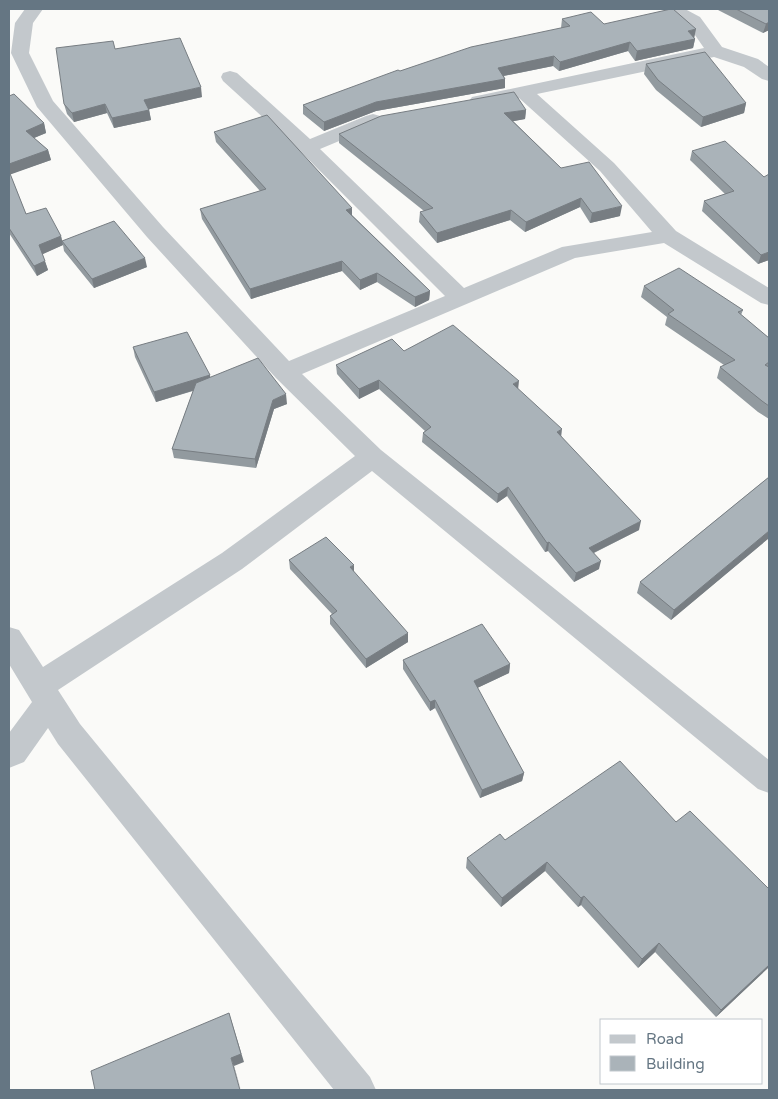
<svg xmlns="http://www.w3.org/2000/svg" width="778" height="1099" font-family="'Varela Round',sans-serif">
  <rect width="100%" height="100%" fill="#fafaf8"/>
  <g fill="none" stroke-linecap="round" stroke-linejoin="round">
    <polygon fill="#c3c8cc" fill-rule="evenodd" points="25,9 43,9 33,23 29,53 53,101 163,227 289,361 445,296 300,151 223,81 221,77 223,73 230,71 237,73 310,139 366,116 373,114 380,116 383,120 380,124 320,149 464,288 562,247 652,232 600,171 519,98 479,107 472,105 469,101 472,97 704,48 688,25 667,13 664,9 685,9 700,17 722,47 758,59 769,67 769,81 762,79 744,67 714,57 537,94 614,163 676,231 769,288 769,305 761,303 664,243 575,258 302,374 381,450 769,760 769,793 758,789 372,471 242,569 58,690 80,724 370,1077 376,1090 334,1090 58,744 48,728 24,762 9,768 9,733 32,702 9,664 9,627 19,630 43,667 222,553 355,456 276,378 147,237 37,107 11,53 15,23"/>
  </g>
  <g fill="#929a9f">
    <polygon points="718,9 769,9 769,30 763,33 718,10"/>
    <polygon points="562,19 604,24 694,38 695,39 693,48 635,61 628,51 559,71 553,66 504,76 505,79 505,88 376,111 324,131 303,114 303,105 400,71 561,28"/>
    <polygon points="115,49 202,97 149,109 151,120 114,128 107,113 74,122 67,114 64,104"/>
    <polygon points="646,64 746,103 744,113 701,127 656,90 644,74"/>
    <polygon points="9,96 44,123 46,133 34,138 48,150 51,160 10,174 26,214 61,236 62,241 147,267 94,288 64,251 63,245 42,254 48,270 37,276 9,233"/>
    <polygon points="526,110 525,119 513,121 561,168 620,216 590,223 580,207 525,232 510,220 437,243 419,222 420,212 424,211 339,143 339,134"/>
    <polygon points="214,132 352,215 430,291 429,300 415,307 377,282 360,290 342,271 251,299 202,219 200,209 260,191 216,142"/>
    <polygon points="692,151 764,177 769,260 758,264 702,211 704,201 725,194 690,160"/>
    <polygon points="644,286 743,310 741,315 769,338 769,419 758,412 717,378 720,367 724,365 665,325 667,317 641,297"/>
    <polygon points="133,347 210,375 210,378 287,404 274,409 256,468 174,458 172,449 193,391 156,402 135,357"/>
    <polygon points="404,351 518,389 561,436 639,530 594,553 599,569 574,582 548,551 545,552 507,496 497,503 422,442 423,433 425,431 379,389 359,399 337,374 336,365"/>
    <polygon points="769,477 769,538 671,620 637,593 640,582"/>
    <polygon points="289,560 354,572 408,642 366,668 330,624 330,616 332,614 290,569"/>
    <polygon points="403,660 510,664 509,673 477,688 524,773 522,781 480,798 435,708 430,711 403,669"/>
    <polygon points="505,840 769,967 716,1017 655,952 638,968 581,905 578,907 545,871 501,907 466,868 467,858"/>
  </g>
  <g fill="#777d82">
    <polygon points="769,22 769,30 763,33 766,24"/>
    <polygon points="696,29 694,39 688,31"/>
    <polygon points="695,39 693,48 635,61 637,51"/>
    <polygon points="630,42 628,51 559,71 560,62"/>
    <polygon points="554,56 553,66 498,77 498,68"/>
    <polygon points="505,79 505,88 376,111 324,131 324,122 376,102"/>
    <polygon points="201,87 202,97 146,110 144,100"/>
    <polygon points="746,103 744,113 701,127 703,117"/>
    <polygon points="105,104 107,113 74,122 72,113"/>
    <polygon points="149,110 151,120 114,128 112,118"/>
    <polygon points="526,110 525,119 504,123 504,113"/>
    <polygon points="44,123 46,133 29,140 26,131"/>
    <polygon points="48,150 51,160 9,175 9,164"/>
    <polygon points="581,198 580,207 525,232 526,222"/>
    <polygon points="622,206 620,216 590,223 592,213"/>
    <polygon points="352,208 352,218 346,210"/>
    <polygon points="511,210 510,220 437,243 437,233"/>
    <polygon points="61,236 63,245 41,255 39,245"/>
    <polygon points="769,252 769,260 758,264 761,255"/>
    <polygon points="145,258 147,267 94,288 92,279"/>
    <polygon points="45,261 48,270 37,276 34,266"/>
    <polygon points="342,261 342,271 251,299 250,289"/>
    <polygon points="377,273 377,282 360,290 360,280"/>
    <polygon points="430,291 429,300 415,307 415,297"/>
    <polygon points="210,375 211,385 156,402 154,392"/>
    <polygon points="379,380 379,389 359,399 359,389"/>
    <polygon points="519,381 518,390 513,384"/>
    <polygon points="286,394 287,404 274,409 256,468 255,459 273,400"/>
    <polygon points="562,429 561,438 557,432"/>
    <polygon points="508,487 507,496 497,503 498,494"/>
    <polygon points="641,521 639,530 587,556 589,548"/>
    <polygon points="769,531 769,538 671,620 674,610"/>
    <polygon points="549,542 548,551 545,552 547,543"/>
    <polygon points="601,561 599,569 574,582 576,573"/>
    <polygon points="354,565 354,574 350,567"/>
    <polygon points="408,633 408,642 366,668 366,659"/>
    <polygon points="510,664 509,673 473,690 474,681"/>
    <polygon points="435,700 435,708 430,711 430,702"/>
    <polygon points="524,773 522,781 480,798 482,790"/>
    <polygon points="547,862 545,871 501,907 502,898"/>
    <polygon points="584,896 581,905 578,907 581,898"/>
    <polygon points="659,943 655,952 638,968 642,959"/>
    <polygon points="769,965 769,967 716,1017 721,1010"/>
    <polygon points="229,1013 244,1062 234,1066 241,1090 231,1058"/>
  </g>
  <g fill="#aab3b9" stroke="#777d82">
    <polygon points="671,9 673,9 696,29 688,31 695,39 637,51 630,42 560,62 554,56 498,68 505,79 376,102 324,122 303,105 398,70 400,71 471,47 570,26 562,19 591,12 604,24"/>
    <polygon points="736,9 769,9 769,22 766,24"/>
    <polygon points="180,38 201,87 144,100 149,110 112,118 105,104 72,113 64,104 56,48 113,41 115,49"/>
    <polygon points="705,52 746,103 703,117 658,80 646,64"/>
    <polygon points="514,92 526,110 504,113 561,168 589,162 622,206 592,213 581,198 526,222 511,210 437,233 420,212 433,208 339,134 381,116"/>
    <polygon points="14,94 44,123 26,131 48,150 9,164 9,96"/>
    <polygon points="267,115 352,208 346,210 430,291 415,297 377,273 360,280 342,261 250,289 200,209 266,189 214,132"/>
    <polygon points="725,141 764,177 769,174 769,252 761,255 704,201 734,191 692,151"/>
    <polygon points="9,171 26,214 46,208 61,236 39,245 45,261 34,266 9,228"/>
    <polygon points="114,221 145,258 92,279 62,241"/>
    <polygon points="679,268 743,310 738,312 769,338 769,362 765,365 769,367 769,406 762,401 720,367 735,360 668,314 674,310 644,286"/>
    <polygon points="453,325 519,381 513,384 562,429 557,432 641,521 589,548 601,561 576,573 549,542 547,543 508,487 498,494 423,433 431,427 379,380 359,389 336,365 392,339 404,351"/>
    <polygon points="187,332 210,375 154,392 133,347"/>
    <polygon points="258,358 286,394 273,400 255,459 172,449 196,383"/>
    <polygon points="769,477 769,531 674,610 640,582"/>
    <polygon points="326,537 354,565 350,567 408,633 366,659 330,616 337,611 289,560"/>
    <polygon points="482,624 510,664 474,681 524,773 482,790 435,700 430,702 403,660"/>
    <polygon points="620,761 676,822 690,811 769,889 769,965 721,1010 659,943 642,959 584,896 581,898 547,862 502,898 467,858 500,834 505,840"/>
    <polygon points="229,1013 241,1054 231,1058 240,1090 95,1090 91,1071"/>
  </g>
  <rect width="778" height="1099" fill="none" stroke="#657683" stroke-width="20"/>
  <rect x="600" y="1019" width="162" height="65" fill="#ffffff" stroke="#c1c8cd"/>
  <rect x="610" y="1035" width="25" height="8" fill="#c3c8cc" stroke="#c1c8cd"/>
  <text x="646" y="1044" font-size="15" fill="#657683">Road</text>
  <rect x="610" y="1056" width="25" height="15" fill="#aab3b9" stroke="#c1c8cd"/>
  <text x="646" y="1069" font-size="15" fill="#657683">Building</text>
</svg>
